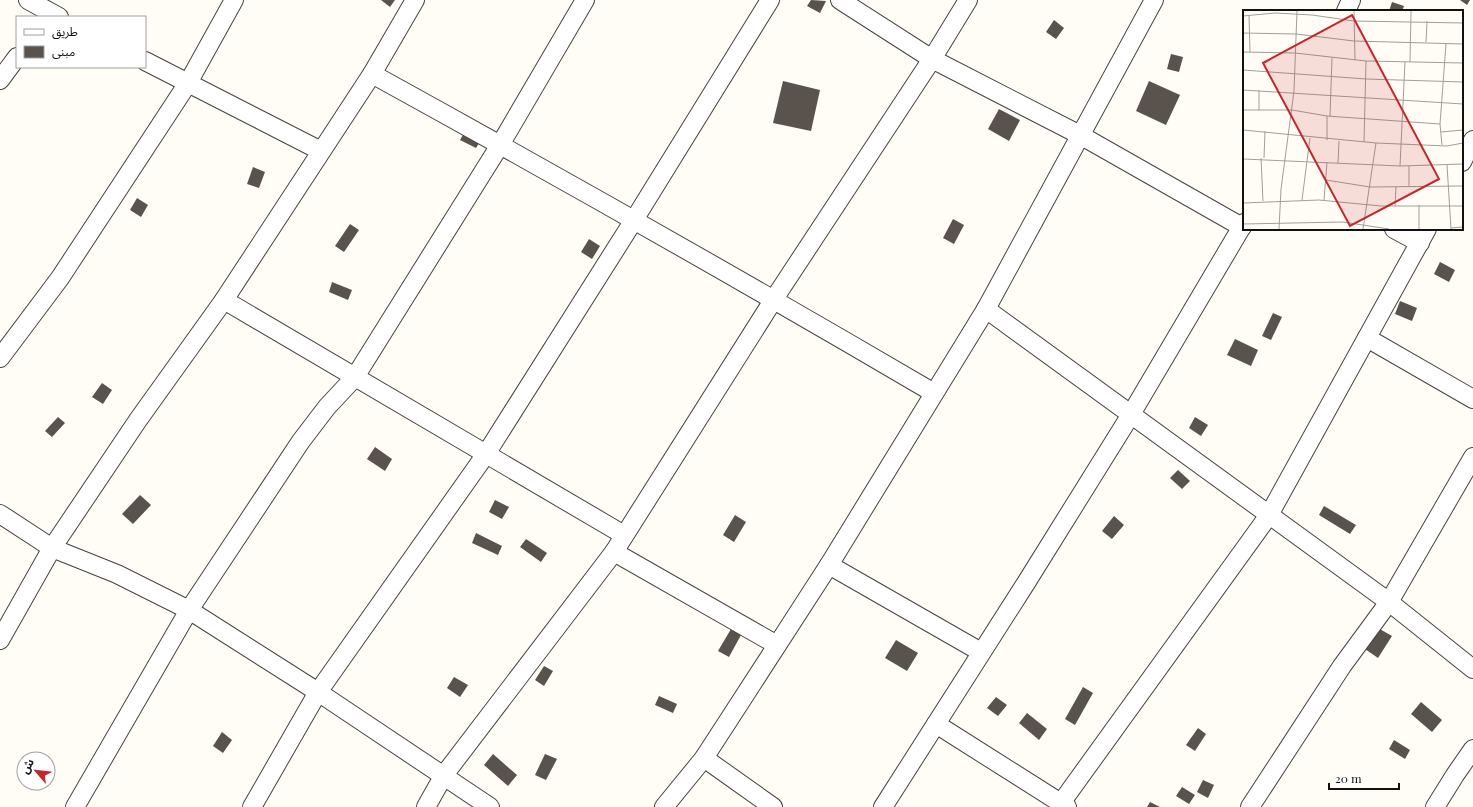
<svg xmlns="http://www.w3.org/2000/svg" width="1473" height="807" font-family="'Playfair Display','Noto Sans Arabic',serif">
  <rect width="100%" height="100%" fill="#fffdf5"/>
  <g fill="#5a524d">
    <polygon points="381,0 395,0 390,7"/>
    <polygon points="811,0 826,1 820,13 807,6"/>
    <polygon points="1460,0 1470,0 1467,5"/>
    <polygon points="1392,2 1404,6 1402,11 1389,11"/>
    <polygon points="1054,20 1064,28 1056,39 1046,32"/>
    <polygon points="1171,54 1183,57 1179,72 1167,69"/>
    <polygon points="783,81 820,90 811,131 773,123"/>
    <polygon points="1149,81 1180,95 1166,125 1136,111"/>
    <polygon points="999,109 1020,120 1009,141 988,129"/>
    <polygon points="465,131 481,140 476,148 460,140"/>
    <polygon points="253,167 265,172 259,188 247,184"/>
    <polygon points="137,198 148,205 141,217 130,210"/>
    <polygon points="953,219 964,225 954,244 943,238"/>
    <polygon points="350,224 359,230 344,252 335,246"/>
    <polygon points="589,239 600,246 592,259 581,252"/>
    <polygon points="1440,262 1455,270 1449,282 1434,274"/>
    <polygon points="332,282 352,290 348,300 329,292"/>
    <polygon points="1400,301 1417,308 1412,321 1395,314"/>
    <polygon points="1273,313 1282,317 1271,340 1262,336"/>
    <polygon points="1235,339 1258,350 1251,366 1227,355"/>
    <polygon points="102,383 112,390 103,404 92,397"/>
    <polygon points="58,417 65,423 52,437 45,431"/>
    <polygon points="1195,417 1208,425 1201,436 1189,428"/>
    <polygon points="375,447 392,459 385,471 367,459"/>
    <polygon points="1178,470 1190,481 1182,489 1170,478"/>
    <polygon points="140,495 151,505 133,524 122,514"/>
    <polygon points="495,500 509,507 502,519 489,512"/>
    <polygon points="1324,506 1356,525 1350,534 1319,515"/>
    <polygon points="735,515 746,522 734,542 723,535"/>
    <polygon points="1114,516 1124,525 1112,539 1102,531"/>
    <polygon points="476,533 502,546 498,555 472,543"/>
    <polygon points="526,539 547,553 541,562 520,547"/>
    <polygon points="1378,628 1392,636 1378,658 1365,649"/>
    <polygon points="731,629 741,635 729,657 718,651"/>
    <polygon points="896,640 918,653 907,671 885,658"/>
    <polygon points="544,666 553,671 544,686 535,680"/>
    <polygon points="454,677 468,685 460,697 447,688"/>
    <polygon points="1083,687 1093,693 1075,725 1065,719"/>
    <polygon points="659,696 677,704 673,713 655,705"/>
    <polygon points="996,697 1007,705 998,716 987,708"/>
    <polygon points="1421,702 1442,720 1432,732 1411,714"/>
    <polygon points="1027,713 1047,729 1039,740 1019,723"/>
    <polygon points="1198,728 1206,734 1195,751 1186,745"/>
    <polygon points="222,732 232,740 223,753 213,746"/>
    <polygon points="1394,740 1410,750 1405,759 1389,749"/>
    <polygon points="493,754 517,775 508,786 484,765"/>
    <polygon points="545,754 557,759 546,780 535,775"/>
    <polygon points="1203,780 1214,785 1208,798 1197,792"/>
    <polygon points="1182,787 1195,795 1189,804 1176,796"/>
    <polygon points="1150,802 1160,807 1147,807"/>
  </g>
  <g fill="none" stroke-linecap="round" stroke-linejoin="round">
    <g stroke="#444" stroke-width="20">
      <g id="street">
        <polyline points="28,0 59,17"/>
        <polyline points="840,0 932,59 1080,135 1242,227"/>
        <polyline points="1346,11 1351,0"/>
        <polyline points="145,61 321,151"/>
        <path d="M372 74C561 178 748 284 934 393"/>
        <polyline points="0,80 17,57"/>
        <polyline points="1462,162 1473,140"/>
        <polyline points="1394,229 1420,243"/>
        <polyline points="224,300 624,535"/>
        <polyline points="986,309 1389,602 1473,669"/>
        <polyline points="1367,338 1473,399"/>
        <polyline points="0,358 60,278 188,83 234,0"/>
        <polyline points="0,514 52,548 117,574 189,610 318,692 490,807"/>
        <polyline points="614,552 777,645"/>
        <polyline points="829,565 981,652"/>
        <polyline points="0,640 52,548 138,420 224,300 372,74 415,0"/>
        <polyline points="936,724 1067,807"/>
        <polyline points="704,758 773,807"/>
        <polyline points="1061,803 1269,515 1427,229"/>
        <polyline points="75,807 189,610 301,441 327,407 355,377 500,145 585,0"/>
        <polyline points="252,807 318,692 486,454 634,220 770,0"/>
        <polyline points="426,807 444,775 614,552 774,299 932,59 968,0"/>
        <polyline points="664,807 704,758 741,701 829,565 986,309 1154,0"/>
        <polyline points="883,807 1026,583 1130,416 1244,223"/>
        <polyline points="1250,807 1342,666 1389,602 1473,457"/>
        <polyline points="1435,807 1455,775 1473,749"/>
      </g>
    </g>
    <use href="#street" stroke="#fff" stroke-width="18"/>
  </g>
  <g transform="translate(1243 10)">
    <rect width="220" height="220" fill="#fffdf5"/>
    <path fill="none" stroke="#a09f9a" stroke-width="1" d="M111 1 112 50M6 5 7 42M0 6 32 3 69 5 111 11 220 13M0 23 53 24 111 31 220 34M183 32 184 11M0 42 52 43 123 51 220 53M167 52 168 1M0 60 123 69 220 72M0 80 220 94M16 80V100M0 100H49L84 106 197 114M87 106 89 48M0 120 133 133 204 136 220 133M198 122 220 120M84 130V106M121 132 123 51M199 135 197 114 203 34M18 148 20 191M21 148 22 121M0 149 157 156 220 154M95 153 96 131M204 155 208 219M157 156 162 52M166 156V177M83 170 127 177 220 176M59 190 67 128M81 190 84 152M0 193 76 190 138 196H220M152 196 153 177M0 214 100 212 146 219M208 218 220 217M36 219 38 179 51 81 54 1M120 219 133 133M176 219V195"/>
    <path fill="#c4262e" fill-opacity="0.15" stroke="#c4262e" stroke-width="2" d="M109 5 196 169 107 216 20 53Z"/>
    <rect width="220" height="220" fill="none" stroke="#111" stroke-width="2"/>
  </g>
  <rect x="16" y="16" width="130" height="52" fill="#ffffff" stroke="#a0a0a0"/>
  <rect x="24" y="29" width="20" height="6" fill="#ffffff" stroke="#a0a0a0"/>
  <text x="52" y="36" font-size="12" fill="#111111">طريق</text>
  <rect x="24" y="46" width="20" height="12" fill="#5a524d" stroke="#a0a0a0"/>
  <text x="52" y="56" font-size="12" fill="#111111">مبنى</text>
  <g transform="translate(36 771) rotate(298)"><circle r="19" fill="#ffffff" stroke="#a0a0a0"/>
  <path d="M0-3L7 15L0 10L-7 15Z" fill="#c4262e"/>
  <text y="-6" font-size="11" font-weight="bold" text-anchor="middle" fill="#111111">ش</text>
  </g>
  <path d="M1329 783v6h70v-6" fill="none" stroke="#111111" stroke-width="2"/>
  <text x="1335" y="783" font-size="12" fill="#111111" stroke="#ffffff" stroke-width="3" paint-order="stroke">20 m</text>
</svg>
